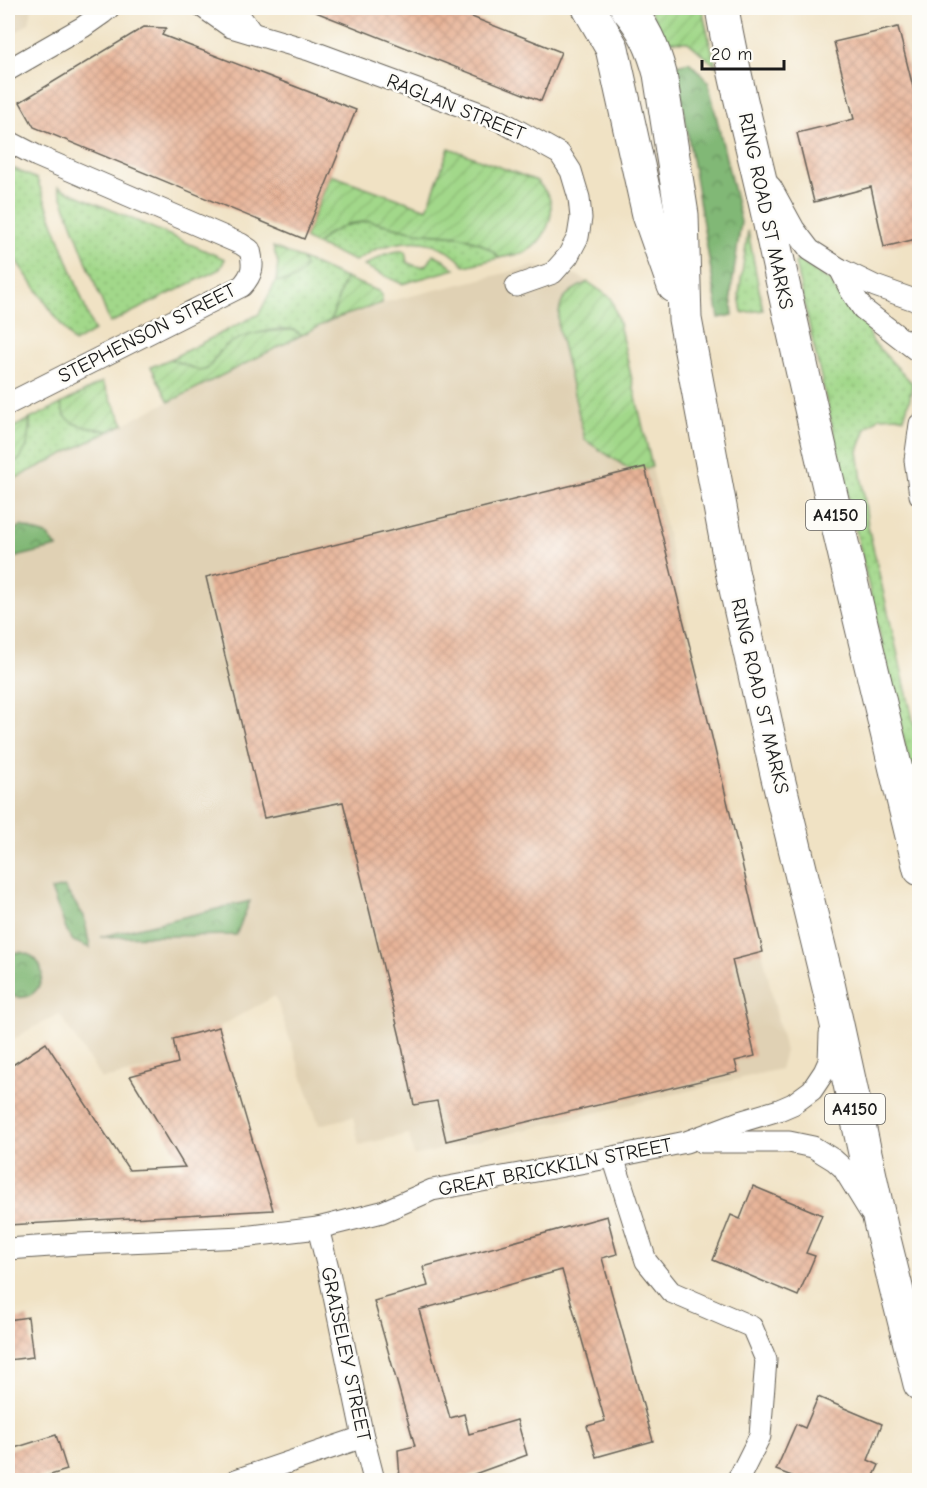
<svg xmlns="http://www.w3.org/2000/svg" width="927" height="1488" font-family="'Comic Neue',sans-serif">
  <defs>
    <pattern id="grass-dots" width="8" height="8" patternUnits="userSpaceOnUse" patternTransform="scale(1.5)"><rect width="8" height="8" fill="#a2d88a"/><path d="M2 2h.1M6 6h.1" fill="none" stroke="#8bb976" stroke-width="1.8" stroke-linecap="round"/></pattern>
    <pattern id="forest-crowns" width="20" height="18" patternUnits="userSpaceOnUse" patternTransform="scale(1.5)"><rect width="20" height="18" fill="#81b876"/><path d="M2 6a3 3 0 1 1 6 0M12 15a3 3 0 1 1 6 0" fill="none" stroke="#699560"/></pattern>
    <pattern id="garden-furrows" width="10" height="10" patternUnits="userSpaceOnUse" patternTransform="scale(1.5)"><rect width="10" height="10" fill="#a2d88a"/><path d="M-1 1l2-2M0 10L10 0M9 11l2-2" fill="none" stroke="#8bb976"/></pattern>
    <pattern id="building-cross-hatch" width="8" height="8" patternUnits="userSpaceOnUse" patternTransform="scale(1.5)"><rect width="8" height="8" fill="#e7b397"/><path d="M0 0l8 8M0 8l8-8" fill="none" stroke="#c69982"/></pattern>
  </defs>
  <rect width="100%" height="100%" fill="#fdfcf7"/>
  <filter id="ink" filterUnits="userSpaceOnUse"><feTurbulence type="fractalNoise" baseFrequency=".0167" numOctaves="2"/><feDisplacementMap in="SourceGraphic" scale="12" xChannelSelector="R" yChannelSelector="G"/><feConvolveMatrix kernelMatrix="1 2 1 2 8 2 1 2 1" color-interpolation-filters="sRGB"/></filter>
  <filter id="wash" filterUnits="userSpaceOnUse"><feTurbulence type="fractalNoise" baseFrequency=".008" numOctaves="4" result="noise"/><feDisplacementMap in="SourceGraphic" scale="24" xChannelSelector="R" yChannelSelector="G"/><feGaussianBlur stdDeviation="1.35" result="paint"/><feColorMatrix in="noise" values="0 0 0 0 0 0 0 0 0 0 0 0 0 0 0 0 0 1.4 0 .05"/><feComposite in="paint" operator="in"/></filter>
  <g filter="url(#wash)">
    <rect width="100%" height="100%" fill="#f0e2c4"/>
    <g fill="#e0d1b4">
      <polygon points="8,8 32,8 29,23 8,38"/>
      <polygon points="534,266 577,275 611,298 618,319 785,1051 780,1069 414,1156 409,1134 359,1145 353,1117 319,1125 275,996 219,1027 173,1039 178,1063 102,1079 59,1014 25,1032 8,1044 8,482 331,320 382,303"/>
    </g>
    <g fill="url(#grass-dots)" stroke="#5f7a53" stroke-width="1.5">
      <polygon points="8,166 37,179 94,331 74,343 8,249"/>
      <polygon points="58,187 225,259 220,269 110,323"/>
      <path d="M370 221 416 232 460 236 480 243 494 252 499 258 465 266C445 244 423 237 393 244 388 246 381 247 376 249 369 253 362 257 355 261L317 245C332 227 348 224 370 221Z"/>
      <polygon points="748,231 763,310 742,313 739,294"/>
      <path d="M398 251H405L407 262C418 269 429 269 433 254L443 259 455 269 402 284 364 266 385 254Z"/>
      <path d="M302 259 345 278 331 320 302 335C299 333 297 331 294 330 278 326 237 337 225 347 217 353 214 362 207 369L200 371 170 359 259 314 276 281 288 282 305 267Z"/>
      <polygon points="799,260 831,282 850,313 866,325 873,342 912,383 910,398 904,418 897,416 880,417 866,428 858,451 868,526 919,746 919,807 795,263"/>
      <polygon points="61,404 64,415 98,430 110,431 8,482 8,465 20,459 30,431 30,419"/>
    </g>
    <g fill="url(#forest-crowns)" stroke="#4e6a49" stroke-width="1.5">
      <polygon points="689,62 708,81 741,222 731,293 733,315 719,318 676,65"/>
      <polygon points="21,526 48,536 57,547 8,559 8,533"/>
      <polygon points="64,887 84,916 90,948 73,941 67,931 51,890"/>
      <polygon points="250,901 236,935 100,937"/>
      <path d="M20 952C59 959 40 1011 8 994V955L12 953Z"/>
    </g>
    <g fill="url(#garden-furrows)" stroke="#5f7a53" stroke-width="1.5">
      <polygon points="649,8 703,8 704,18 716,66 688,42 665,41"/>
      <path d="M449 148 537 181C541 186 546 191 549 197 556 216 544 242 527 251 519 255 508 256 499 258L494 252 480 243 460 236 416 232 370 221 348 224 326 235 317 245 304 239 331 175 427 209Z"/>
      <path d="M273 247 302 259 305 267C297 281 290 282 276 281L278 263Z"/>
      <polygon points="345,278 378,291 382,295 382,303 331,320"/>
      <path d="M588 282 611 298 618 319 652 467 632 471 585 440 558 327C558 300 564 293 588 282Z"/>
      <path d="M293 330 302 335 169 402 151 367 170 359 200 371 207 369C214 362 217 354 225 347 243 332 271 331 293 330Z"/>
      <polygon points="102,382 124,424 110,431 85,427 73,423 64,415 61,404"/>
      <polygon points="30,419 27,446 20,459 8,465 8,430"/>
    </g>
    <g id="blocks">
      <g fill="url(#building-cross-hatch)">
        <polygon points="309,8 449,8 561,52 541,101 308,9"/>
        <polygon points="144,27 166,28 162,35 356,110 304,239 34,127 20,102"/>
        <polygon points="898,27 920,115 920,238 884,247 871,187 814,202 797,133 854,119 834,42"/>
        <polygon points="645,467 702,695 763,952 732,960 755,1056 735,1061 738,1072 446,1141 437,1101 414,1105 400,1037 343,802 264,818 206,577"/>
        <polygon points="219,1027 273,1210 8,1225 8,1068 46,1043 129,1170 185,1167 130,1076 178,1063 173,1039"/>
        <polygon points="753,1186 822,1215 806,1253 815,1256 798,1296 713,1260 731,1215 740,1219"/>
        <polygon points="607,1216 617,1254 602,1258 653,1441 596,1457 587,1426 605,1421 562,1270 419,1310 450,1418 464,1414 469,1434 517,1420 527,1455 458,1480 400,1480 398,1450 415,1446 374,1301 428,1286 423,1267"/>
        <polygon points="28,1317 33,1357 8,1360 8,1320"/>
        <polygon points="818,1397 882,1424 868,1460 879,1465 872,1480 802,1480 776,1470 796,1424 805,1428"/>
        <polygon points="56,1435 67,1470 34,1480 8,1480 8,1450"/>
      </g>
    </g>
  </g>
  <g filter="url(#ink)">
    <use href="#blocks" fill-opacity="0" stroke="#666157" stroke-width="1.5"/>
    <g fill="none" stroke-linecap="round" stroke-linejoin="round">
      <g stroke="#666157" stroke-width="23">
        <g id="street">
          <polyline points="204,8 231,27 309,50 499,120 560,154 571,171 579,198 581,218 578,237 568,256 553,273 516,286"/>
          <polyline points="234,8 252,33"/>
          <polyline points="8,70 83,27 103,13 109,8"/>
          <path d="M8 141 37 156 241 244 250 250C254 266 253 274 242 286L8 404"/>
          <polyline points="771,187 794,229 810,250 840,269 875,286 920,302"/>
          <polyline points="840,269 851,291 863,309 920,353"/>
          <polyline points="920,424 915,460 920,495"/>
          <polyline points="702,1142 789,1142 813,1147 834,1160 843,1168 870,1212"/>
          <polyline points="613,1157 646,1261 671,1292 752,1327 766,1360 760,1436 741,1474 737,1480"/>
          <polyline points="318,1228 329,1272 363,1437 374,1480"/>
          <polyline points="8,1249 79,1244 243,1237 318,1228 382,1212 432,1190 613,1157 686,1142 739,1122 779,1110 793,1104 812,1090 824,1072 829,1061 830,1034"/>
          <polyline points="236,1480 363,1437"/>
        </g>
      </g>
      <g stroke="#666157" stroke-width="35">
        <g id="highway">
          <polyline points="589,8 612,48 649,215 674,286"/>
          <path d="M627 8C643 26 654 50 660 74L682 215 685 319 732 571 777 774 829 988 882 1231 920 1384"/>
          <path d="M722 8C733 77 753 146 768 215 815 434 867 651 920 869"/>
        </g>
      </g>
      <use href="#street" stroke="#fff" stroke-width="21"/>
      <use href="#highway" stroke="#fff" stroke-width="33"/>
    </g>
  </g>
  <g text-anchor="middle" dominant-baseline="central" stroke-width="5" stroke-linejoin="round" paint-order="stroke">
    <g fill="#fdfcf7" stroke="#605f5e" stroke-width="1.5">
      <rect x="806" y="500" width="60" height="30" rx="4.5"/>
      <rect x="825" y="1094" width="60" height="30" rx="4.5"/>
    </g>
    <g font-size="18" font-weight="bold" fill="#1c1c1c">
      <text x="836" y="515">A4150</text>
      <text x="855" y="1109">A4150</text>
    </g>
    <g font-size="20" fill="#1c1c1c" stroke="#fdfcf7">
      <text transform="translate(456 107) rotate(22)">RAGLAN STREET</text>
      <text transform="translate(766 211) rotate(78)">RING ROAD ST MARKS</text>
      <text transform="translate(147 333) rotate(-27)">STEPHENSON STREET</text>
      <text transform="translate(760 696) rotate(77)">RING ROAD ST MARKS</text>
      <text transform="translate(555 1167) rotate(-11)">GREAT BRICKKILN STREET</text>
      <text transform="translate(346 1354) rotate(78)">GRAISELEY STREET</text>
    </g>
  </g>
  <rect width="927" height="1488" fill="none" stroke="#fdfcf7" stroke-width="30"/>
  <path d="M702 60v9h82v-9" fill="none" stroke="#1c1c1c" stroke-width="3"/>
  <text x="711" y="60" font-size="18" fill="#1c1c1c" stroke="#fdfcf7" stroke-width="4.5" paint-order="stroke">20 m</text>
</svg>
